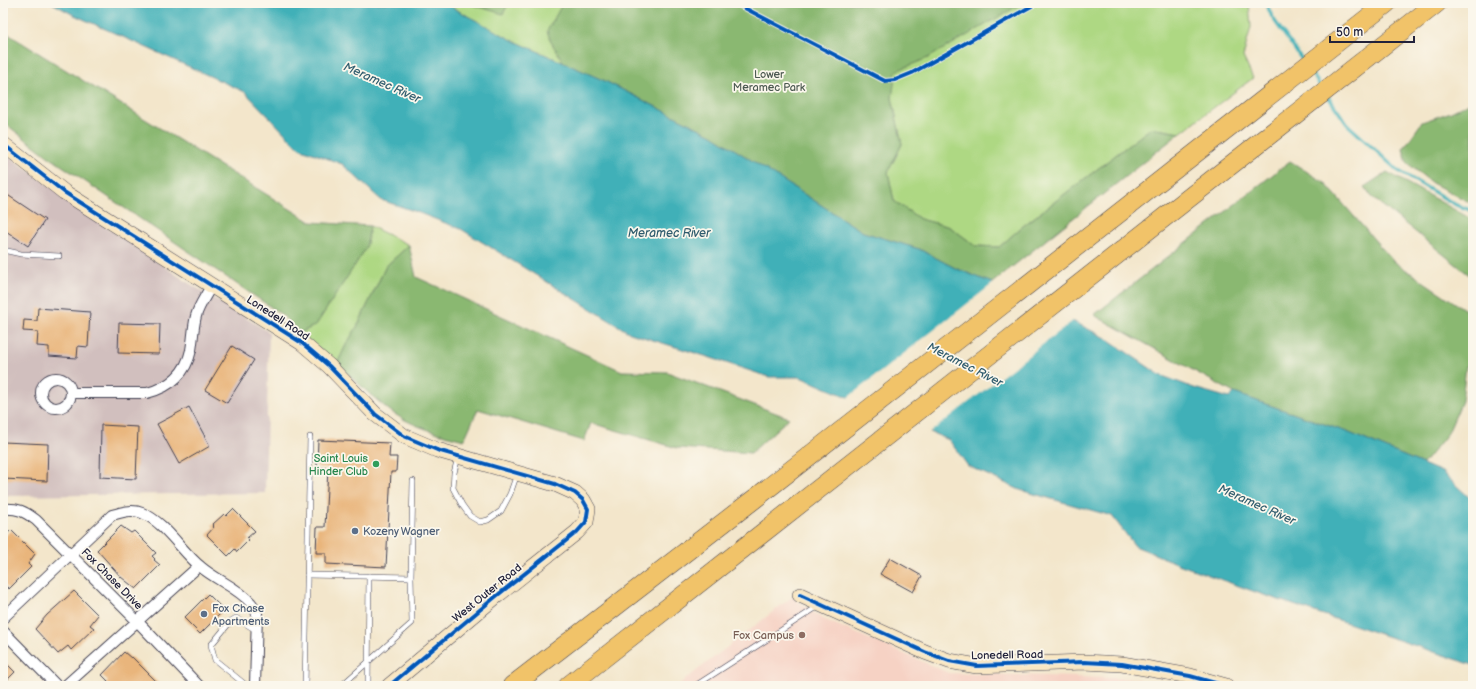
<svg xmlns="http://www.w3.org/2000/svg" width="1476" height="689" font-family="'Balsamiq Sans',sans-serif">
  <rect width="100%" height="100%" fill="#fbf7ec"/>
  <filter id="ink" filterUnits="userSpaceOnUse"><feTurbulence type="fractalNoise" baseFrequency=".025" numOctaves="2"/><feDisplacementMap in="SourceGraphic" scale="8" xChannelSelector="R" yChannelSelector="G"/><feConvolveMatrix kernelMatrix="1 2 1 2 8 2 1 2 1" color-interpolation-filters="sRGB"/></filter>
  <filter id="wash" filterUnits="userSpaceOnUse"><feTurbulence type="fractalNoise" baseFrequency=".012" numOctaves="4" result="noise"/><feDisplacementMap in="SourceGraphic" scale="16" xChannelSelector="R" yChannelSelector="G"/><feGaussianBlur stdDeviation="0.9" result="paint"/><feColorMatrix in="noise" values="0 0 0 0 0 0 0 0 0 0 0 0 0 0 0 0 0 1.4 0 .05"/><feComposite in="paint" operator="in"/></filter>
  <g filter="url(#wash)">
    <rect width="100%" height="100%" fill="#f3e6cb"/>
    <polygon fill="#f6d2c4" points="792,597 823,619 949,673 1140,679 1140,686 677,686"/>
    <polygon fill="#d1bfbe" points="3,152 108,228 187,282 269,332 265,493 3,496"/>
    <g fill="#aed883" stroke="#687d5f">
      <polygon points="444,3 1249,3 1251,27 1243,57 1253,78 1180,133 1151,128 1023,226 999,247 976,246 950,227 920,219 894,201 888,172 902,144 892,98 768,171 712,135 605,81 512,40"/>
      <polygon points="370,226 409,245 386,266 357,327 346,345 337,364 300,333 316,325 366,248"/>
    </g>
    <g fill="#8ab871" stroke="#566d56">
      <polygon points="466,3 509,3 503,14"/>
      <polygon points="563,3 1023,3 928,58 896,71 892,98 902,144 888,172 894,201 920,219 950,227 976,246 999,247 1023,226 1151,128 1180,133 992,283 955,268 919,249 863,232 712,135 605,81 564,63 551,42 547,31"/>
      <polygon points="3,31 311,222 370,226 366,248 316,325 300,333 281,314 49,157 3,122"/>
      <polygon points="1473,101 1473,204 1432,183 1407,163 1403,149 1422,122 1451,112"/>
      <polygon points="1290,161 1325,183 1393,261 1473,315 1473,365 1466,366 1462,401 1448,433 1423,464 1347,432 1234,393 1094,315"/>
      <polygon points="1387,172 1473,220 1473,278 1373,198 1364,187"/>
      <path d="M409 245 416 277 622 371 667 372 789 418 751 453 677 448 591 423 584 441 478 409 464 440C440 434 414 427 393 413 374 399 355 380 337 364L346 345 357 327 386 266Z"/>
    </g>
    <polygon fill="#40b0b8" stroke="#31697a" points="52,3 444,3 512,40 605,81 712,135 863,232 919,249 955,268 1017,293 1106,338 1160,375 1194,388 1229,398 1234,393 1347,432 1442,472 1473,501 1473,665 1261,594 1181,565 1135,546 1112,516 1020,490 968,466 949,440 800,377 769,377 705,356 630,333 461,229 414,211 381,200 342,164 299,148 245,92 72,14"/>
    <polygon fill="#f3e6cb" points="995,282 1018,291 1074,320 928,434 846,399"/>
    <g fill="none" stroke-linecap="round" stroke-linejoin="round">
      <g stroke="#40b0b8" stroke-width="3.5">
        <polyline points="1266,3 1272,17 1303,61"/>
        <polyline points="1310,71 1321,87"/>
        <polyline points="1327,95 1347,124 1397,170 1456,205 1473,211"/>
      </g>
    </g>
    <g id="blocks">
      <g fill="#e9b57b">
        <polygon points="3,192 45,220 28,246 3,229"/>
        <polygon points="38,308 90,312 88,347 78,346 77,358 49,356 49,347 37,346 38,332 23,331 24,320 37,321"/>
        <polygon points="119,323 160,324 159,354 118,353"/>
        <polygon points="232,346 254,360 227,403 205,390"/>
        <polygon points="189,407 210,446 179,464 157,424"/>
        <polygon points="101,425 138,427 136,479 100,477"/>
        <polygon points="318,440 390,443 389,457 397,457 396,472 391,472 386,567 326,564 326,553 316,553 317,527 325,527 328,468 317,467"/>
        <polygon points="3,442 48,444 47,481 3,479"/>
        <polygon points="233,509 255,531 247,538 249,540 237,552 235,549 228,556 207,535 214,527 212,525 224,514 226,516"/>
        <polygon points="121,526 131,533 134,531 156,553 152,556 155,559 154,560 160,565 136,589 121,577 97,550"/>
        <polygon points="11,530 35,554 28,564 31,567 9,589 3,583 3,538"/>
        <polygon points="890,558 922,576 913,592 880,574"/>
        <polygon points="74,591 98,615 90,625 94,628 71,650 68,646 58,654 35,629 47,615"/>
        <polygon points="208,594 224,610 200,634 184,618"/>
        <polygon points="124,652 131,658 132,657 161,686 103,686 108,681 102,675"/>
        <polygon points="3,660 15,672 3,684"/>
      </g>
    </g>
  </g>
  <g filter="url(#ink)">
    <use href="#blocks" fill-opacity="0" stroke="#413f51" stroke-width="1"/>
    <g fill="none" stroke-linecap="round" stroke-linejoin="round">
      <g stroke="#413f51" stroke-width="6">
        <g id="lane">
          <polyline points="3,250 21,254 59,256"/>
          <polyline points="458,457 454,473 453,488 462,505 470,516 480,522 488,520 501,511 510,494 517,474"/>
          <polyline points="307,575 411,577 413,481"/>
          <polyline points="247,686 215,660 211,645 231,621 236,618 256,630"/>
          <polyline points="305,686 310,437"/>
          <polyline points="341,686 412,623 411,577"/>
          <polyline points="368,686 369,576"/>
          <polyline points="695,686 814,609 819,607"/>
        </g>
      </g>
      <g stroke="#413f51" stroke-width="12">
        <g id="street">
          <circle cx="56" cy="393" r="15"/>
          <path d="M71 393H147C170 387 186 374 191 350 193 339 193 328 196 316 199 305 206 296 211 286"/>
          <path d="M3 509C18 508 24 511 36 520L137 621 199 686"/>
          <path d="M3 618 112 515C122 512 132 509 142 513 165 522 182 552 201 567 216 580 237 587 251 603 253 605 255 610 257 613L255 686"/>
          <polyline points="3,631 57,686"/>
          <polyline points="65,686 199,566"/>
        </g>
      </g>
      <g stroke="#413f51" stroke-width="16">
        <g id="secondary">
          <polyline points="3,144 64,192 302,343 329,366 375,414 404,436 437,450 555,484 575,493 583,500 588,509 586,522 577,532 494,598 389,686"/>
          <polyline points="800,595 925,652 949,661 977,666 1084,662 1122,664 1190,676 1226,686"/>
        </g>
      </g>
      <g stroke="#413f51" stroke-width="20">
        <g id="highway">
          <polyline points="512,686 753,500 1387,3"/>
          <polyline points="568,686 1437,3"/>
        </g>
      </g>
      <use href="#lane" stroke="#fff" stroke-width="5"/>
      <use href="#street" stroke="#fff" stroke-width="10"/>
      <use href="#secondary" stroke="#f9e7c3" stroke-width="15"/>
      <use href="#highway" stroke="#f1c369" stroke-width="19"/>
      <g stroke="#fbf7ec" stroke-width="6">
        <g id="cycleway">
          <polyline points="735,3 885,81 895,80 912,73 1037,3"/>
          <polyline points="3,144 64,192 302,343 329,366 375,414 404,436 437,450 555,484 575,493 583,500 588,509 586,522 577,532 494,598 389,686"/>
          <polyline points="800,595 925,652 949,661 977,666 1084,662 1122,664 1190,676 1226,686"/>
        </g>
      </g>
      <use href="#cycleway" stroke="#0057b8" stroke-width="4"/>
    </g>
  </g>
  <circle fill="#2e9e5b" stroke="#fbf7ec" stroke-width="1.5" cx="376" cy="464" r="4"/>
  <g fill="#5c6f8a" stroke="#fbf7ec" stroke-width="1.5">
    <circle cx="355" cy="531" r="4"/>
    <circle cx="204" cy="614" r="4"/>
  </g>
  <circle fill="#8d6e63" stroke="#fbf7ec" stroke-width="1.5" cx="802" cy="635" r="4"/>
  <g text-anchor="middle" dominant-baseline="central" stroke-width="3.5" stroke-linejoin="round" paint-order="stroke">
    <g font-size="11" fill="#4c5951" stroke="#fbf7ec">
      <text x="769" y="74">Lower<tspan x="769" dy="13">Meramec Park</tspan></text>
    </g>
    <g font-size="11" fill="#22223b" stroke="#fbf7ec">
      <text transform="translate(278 318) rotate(33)">Lonedell Road</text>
      <text transform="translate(112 579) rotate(45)">Fox Chase Drive</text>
      <text transform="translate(487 593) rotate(-39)">West Outer Road</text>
      <text transform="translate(1007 655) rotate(-1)">Lonedell Road</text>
    </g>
    <g font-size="11" fill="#27864d" stroke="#fbf7ec" text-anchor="end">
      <text x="368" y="458">Saint Louis<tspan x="368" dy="13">Hinder Club</tspan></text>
    </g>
    <g font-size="11" fill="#4e5e75" stroke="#fbf7ec" text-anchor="start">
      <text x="363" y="531">Kozeny Wagner</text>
      <text x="212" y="608">Fox Chase<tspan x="212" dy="13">Apartments</tspan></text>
    </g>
    <g font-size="11" fill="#785e54" stroke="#fbf7ec" text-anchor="end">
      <text x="794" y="635">Fox Campus</text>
    </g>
    <g font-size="12" font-style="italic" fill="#2e5b6d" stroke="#fbf7ec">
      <text transform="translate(382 83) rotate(24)">Meramec River</text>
      <text x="669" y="233">Meramec River</text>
      <text transform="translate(965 365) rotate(27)">Meramec River</text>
      <text transform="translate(1257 505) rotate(24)">Meramec River</text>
    </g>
  </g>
  <rect width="1476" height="689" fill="none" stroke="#fbf7ec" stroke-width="16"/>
  <path d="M1330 36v6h84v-6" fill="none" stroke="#22223b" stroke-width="2"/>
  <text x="1336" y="36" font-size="12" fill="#22223b" stroke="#fbf7ec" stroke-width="3" paint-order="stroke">50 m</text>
</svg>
